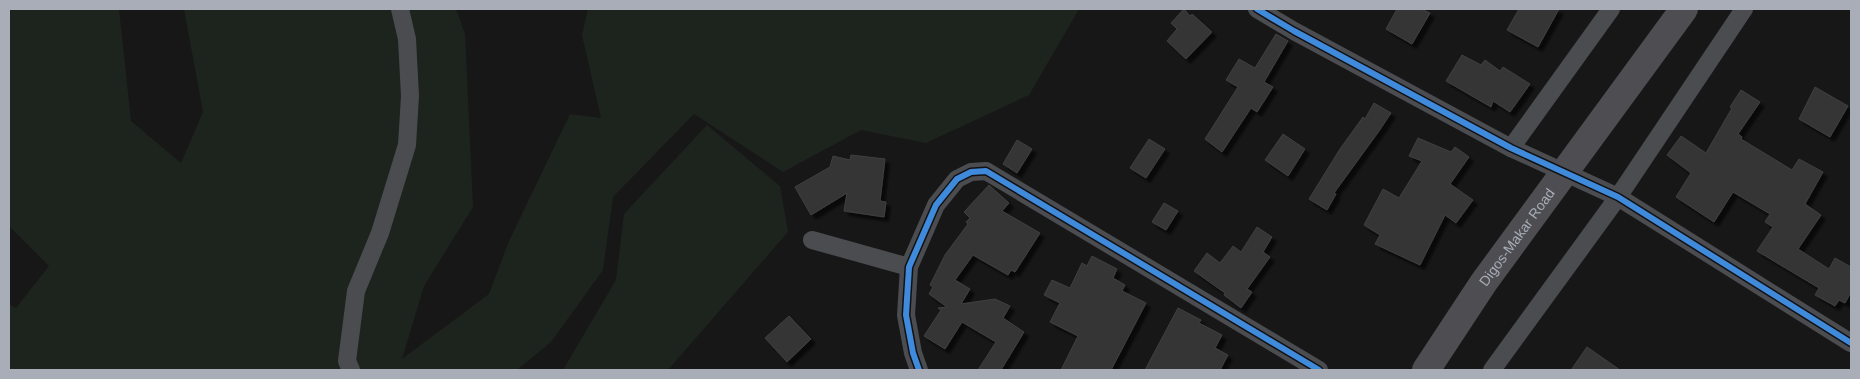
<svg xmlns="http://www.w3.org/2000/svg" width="1860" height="379" font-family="Helvetica,sans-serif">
  <defs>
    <filter id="shadow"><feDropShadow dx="4.5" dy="4.5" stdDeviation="1" flood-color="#0009"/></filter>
  </defs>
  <rect width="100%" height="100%" fill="#171717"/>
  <g fill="#1d241e">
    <polygon points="9,9 119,9 131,121 181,163 203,112 184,9 456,9 465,34 473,207 424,286 402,359 489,294 509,241 570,114 601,118 582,35 588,9 1079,9 1029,95 926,143 861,130 783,172 694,114 613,197 603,270 551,342 517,370 9,370 9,304 16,308 49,266 9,226"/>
    <polygon points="707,125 780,186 788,232 668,370 563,370 616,280 624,214"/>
  </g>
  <g fill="#353536" stroke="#3f4043" filter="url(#shadow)">
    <polygon points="1184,9 1190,16 1192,14 1212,32 1186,59 1167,41 1177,29 1171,23"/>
    <polygon points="1397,9 1421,9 1430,13 1412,44 1386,29"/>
    <polygon points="1519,9 1559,9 1538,47 1507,30"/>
    <polygon points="1276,34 1288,41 1264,82 1273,87 1257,112 1251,108 1222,152 1205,139 1238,87 1226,80 1239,59 1255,68"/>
    <polygon points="1462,55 1481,65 1485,60 1500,71 1503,67 1530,84 1510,112 1493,101 1491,107 1446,81"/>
    <polygon points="1815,87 1848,106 1830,137 1799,119"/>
    <polygon points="1741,90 1760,102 1738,134 1742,137 1741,139 1792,170 1799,159 1823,172 1805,204 1821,215 1798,249 1829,269 1835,258 1851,267 1851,292 1845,303 1839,300 1835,306 1815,295 1819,288 1757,251 1773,227 1765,222 1770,214 1733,192 1714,222 1676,197 1691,173 1667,155 1681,136 1706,153 1732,108 1730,107"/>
    <polygon points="1374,103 1391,113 1379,131 1334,193 1336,194 1327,210 1309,199 1340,149 1363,117 1365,119"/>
    <polygon points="1283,134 1305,149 1288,176 1265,160"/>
    <polygon points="1418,138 1451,152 1455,147 1469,157 1450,184 1473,200 1456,223 1445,215 1420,265 1375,244 1380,235 1364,225 1383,189 1399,198 1422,161 1409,156"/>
    <polygon points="1149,139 1165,149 1146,178 1130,168"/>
    <polygon points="1017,140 1032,149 1017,173 1003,164"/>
    <polygon points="851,155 885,159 880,201 886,202 884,217 844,211 847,193 811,215 795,187 830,167 833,156 850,160"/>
    <polygon points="989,185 1009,203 1002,211 1040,233 1015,272 1011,270 1008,275 973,255 955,280 970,289 961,304 995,299 1010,306 1003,318 1024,332 1001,370 978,370 996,342 962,322 945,349 924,336 941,310 938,308 947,307 929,294 933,287 930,285 945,255 968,224 966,222 970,218 964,212"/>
    <polygon points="1164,203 1178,211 1166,230 1152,222"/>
    <polygon points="1257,227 1272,237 1263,252 1270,257 1247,289 1252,292 1241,308 1224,295 1225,293 1194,271 1207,253 1220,263 1233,246 1241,252"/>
    <polygon points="1092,256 1117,269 1113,278 1125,285 1122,291 1146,303 1111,370 1061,370 1078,336 1050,322 1060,303 1044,295 1052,280 1070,288 1082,263 1087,266"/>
    <polygon points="1178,308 1201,320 1199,323 1222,335 1215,348 1228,355 1220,370 1145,370"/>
    <polygon points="789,316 811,339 787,362 765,338"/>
    <polygon points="1587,347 1620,370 1571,370"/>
  </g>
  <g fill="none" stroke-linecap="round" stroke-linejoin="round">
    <g stroke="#4b4c50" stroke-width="18">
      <polyline points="1257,9 1294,31 1511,148 1618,197 1851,343"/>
      <polyline points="1511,148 1611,9"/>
      <polyline points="812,240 909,267"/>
      <polyline points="351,370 347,361 356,291 380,233 407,145 410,96 407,39 400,9"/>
      <polyline points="919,370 913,353 906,315 909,267 936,205 957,179 971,172 986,171 1319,370"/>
      <polyline points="1492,370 1618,197 1744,9"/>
    </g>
    <path stroke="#4e4e52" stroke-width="28" id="s1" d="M1426 370 1484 282 1684 9"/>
    <g stroke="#111113" stroke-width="9">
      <g id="cycleway">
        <polyline points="1257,9 1294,31 1511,148 1618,197 1851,343"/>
        <polyline points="919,370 913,353 906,315 909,267 936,205 957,179 971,172 986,171 1319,370"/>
      </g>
    </g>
    <use href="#cycleway" stroke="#408adc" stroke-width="6"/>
  </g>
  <g text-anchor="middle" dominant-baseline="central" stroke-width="4.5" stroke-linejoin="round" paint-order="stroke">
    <g font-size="14" fill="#a8adb8" stroke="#111113">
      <text stroke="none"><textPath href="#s1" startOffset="161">Digos-Makar Road</textPath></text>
    </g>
  </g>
  <rect width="1860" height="379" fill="none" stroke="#a8adb8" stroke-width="20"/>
</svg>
